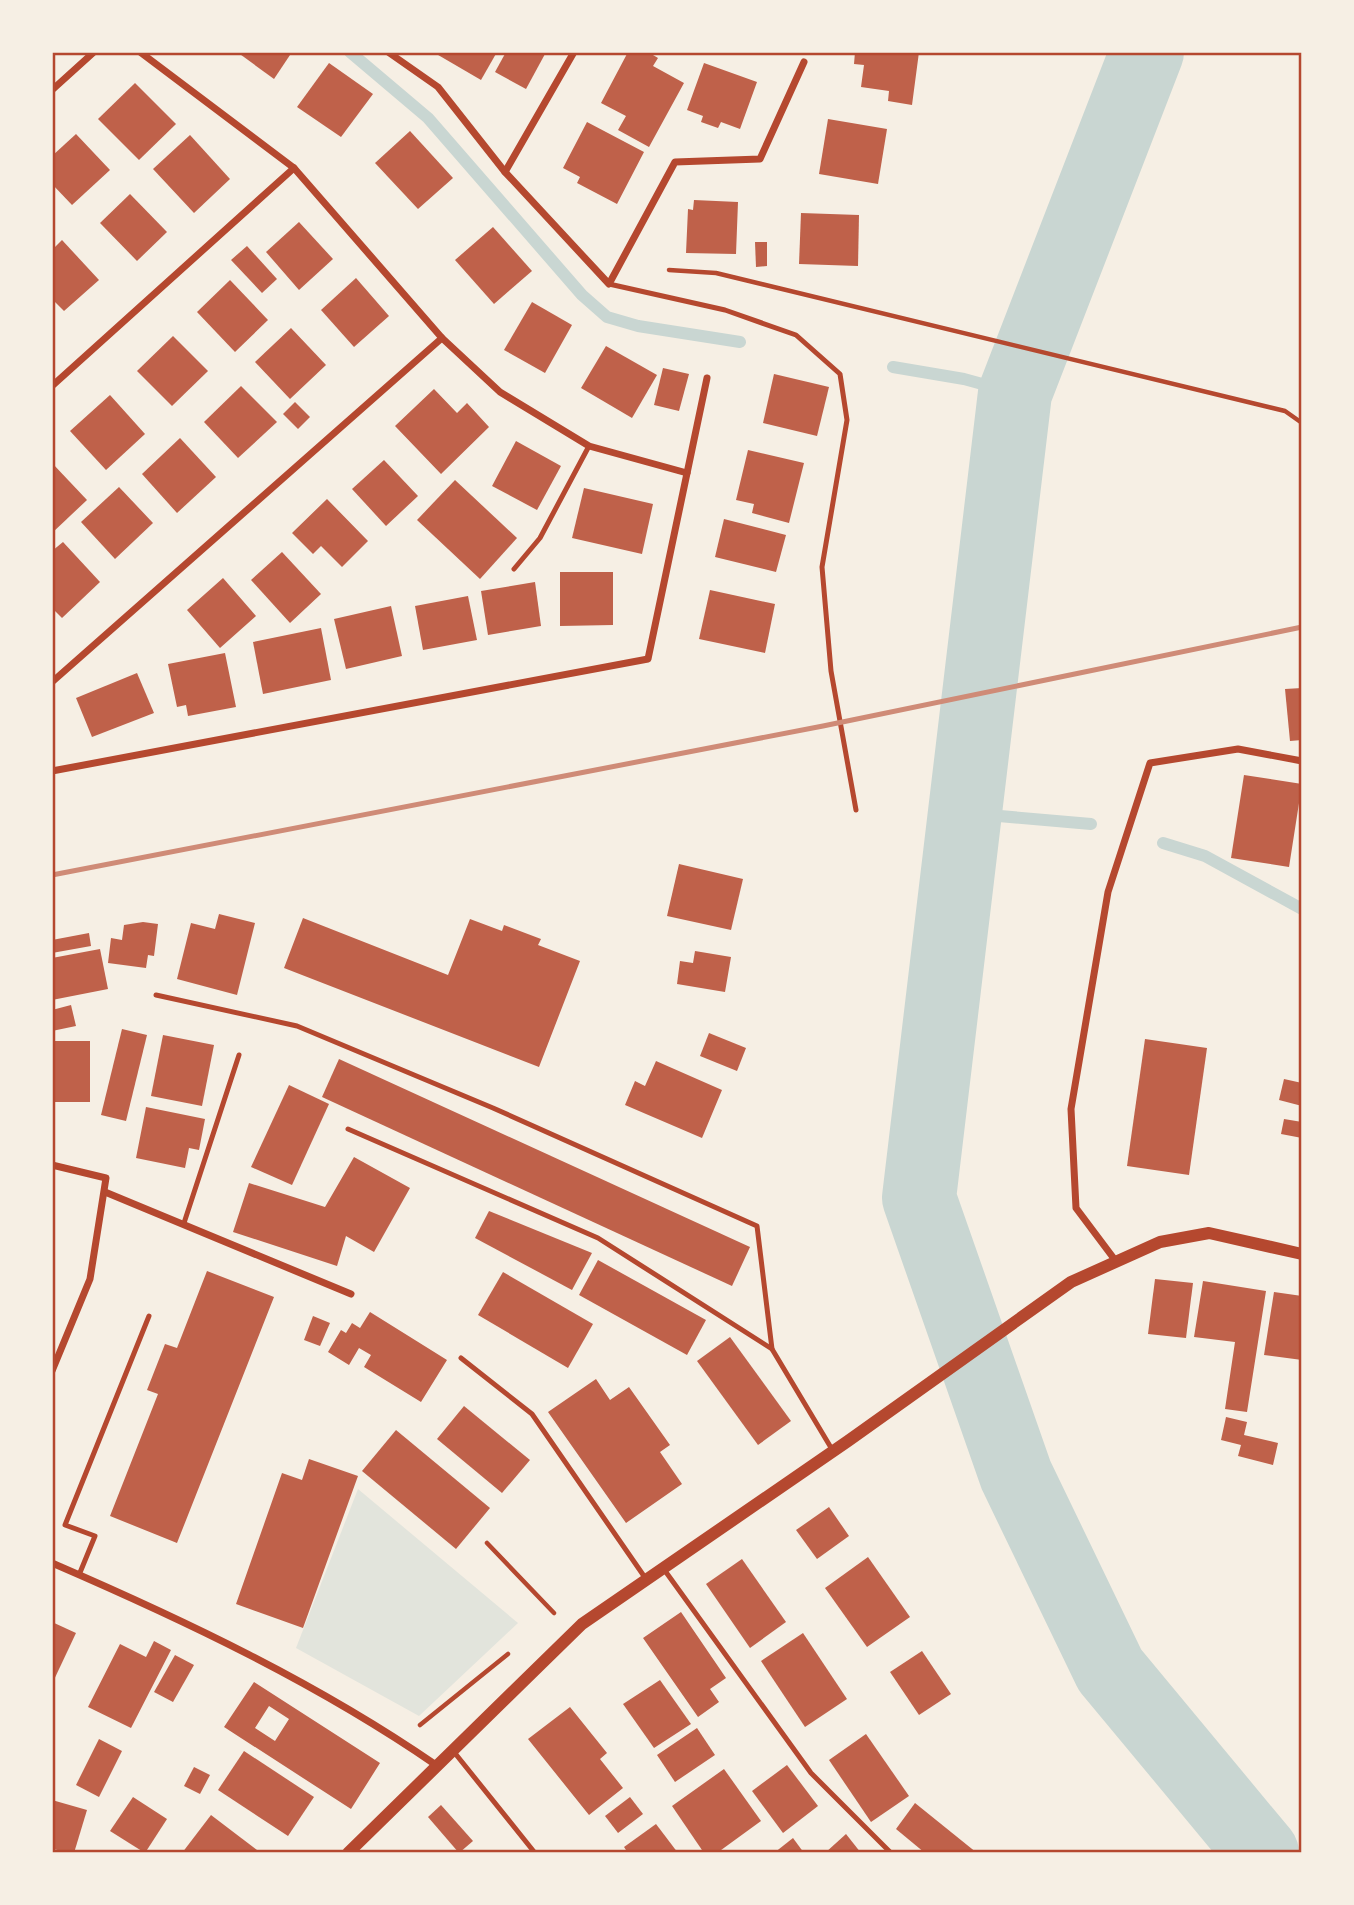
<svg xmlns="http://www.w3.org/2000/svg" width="1354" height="1905" font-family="'Space Grotesk',sans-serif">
  <rect width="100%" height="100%" fill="#f6efe4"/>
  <polygon fill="#e2e4dc" points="358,1489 518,1623 419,1716 296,1648"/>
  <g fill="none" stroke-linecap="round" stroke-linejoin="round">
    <g stroke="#c9d6d2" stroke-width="12">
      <polyline points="350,52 428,118 582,295 607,317 638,326 740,342"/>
      <polyline points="893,367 964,379 1015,393"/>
      <polyline points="965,813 1091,824"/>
      <polyline points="1163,843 1205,856 1302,909"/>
    </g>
    <polyline stroke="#c9d6d2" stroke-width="74" points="1147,52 1015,393 919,1198 1016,1475 1110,1670 1262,1853"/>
  </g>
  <g fill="#bf614a" fill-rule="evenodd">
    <polygon points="237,52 292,52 274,79"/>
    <polygon points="433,52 497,52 481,80"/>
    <polygon points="506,52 545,54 526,89 495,72"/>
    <polygon points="628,52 648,52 658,58 653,66 684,83 649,147 618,130 626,116 601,103"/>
    <polygon points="855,52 919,52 912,105 888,101 889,91 861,87 864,65 854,64"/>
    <polygon points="329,63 373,94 341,137 297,107"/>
    <polygon points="704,63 757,82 740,129 721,122 718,128 701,122 703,116 687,110"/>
    <polygon points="135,83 176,124 139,160 98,119"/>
    <polygon points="828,119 887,129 878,184 819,174"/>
    <polygon points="587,122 644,152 617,204 577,183 580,177 563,168"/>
    <polygon points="410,131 453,178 418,209 375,163"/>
    <polygon points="76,134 110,170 72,205 52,184 52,156"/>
    <polygon points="190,135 230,179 194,213 153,169"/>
    <polygon points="130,194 167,232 137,261 100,223"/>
    <polygon points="694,200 738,202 736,254 686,253 688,209 693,210"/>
    <polygon points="801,213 859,215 858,266 799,264"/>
    <polygon points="299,222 333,259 299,290 266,252"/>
    <polygon points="493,227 532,271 494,304 455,260"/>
    <polygon points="62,240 99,280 64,311 52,299 52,250"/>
    <polygon points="755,242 767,242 767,266 756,267"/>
    <polygon points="247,246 277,279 262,293 231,260"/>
    <polygon points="356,278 389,316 354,347 321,310"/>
    <polygon points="230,280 268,320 235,352 197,312"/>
    <polygon points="532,302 572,325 545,373 504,350"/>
    <polygon points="291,328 326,365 290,399 255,362"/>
    <polygon points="173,336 208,371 172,406 137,371"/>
    <polygon points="606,346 657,375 632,418 581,388"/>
    <polygon points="663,368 689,374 679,411 654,405"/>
    <polygon points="774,374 829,387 817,436 763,423"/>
    <polygon points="241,386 277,422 238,458 204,422"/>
    <polygon points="434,389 457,413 467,403 489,427 441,474 395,426"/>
    <polygon points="110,395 145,434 106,470 70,431"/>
    <polygon points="295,402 310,417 298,429 283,414"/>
    <polygon points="180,438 216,477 177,513 142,474"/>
    <polygon points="516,441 561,466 537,510 492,486"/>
    <polygon points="748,450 804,463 789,523 752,513 754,504 736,500"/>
    <polygon points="384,460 418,496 386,526 352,489"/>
    <polygon points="52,463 87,500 52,533"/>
    <polygon points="455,480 517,538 480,579 417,520"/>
    <polygon points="119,487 153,523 115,559 81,522"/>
    <polygon points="584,488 653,504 642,554 572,538"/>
    <polygon points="327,499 368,541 342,567 321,546 313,554 292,533"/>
    <polygon points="724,519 786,535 776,572 715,557"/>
    <polygon points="63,542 100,582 62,618 52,608 52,551"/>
    <polygon points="282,552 321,594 290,623 251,580"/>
    <polygon points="560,572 613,572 613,625 560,626"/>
    <polygon points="223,578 256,616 220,648 187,610"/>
    <polygon points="535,582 541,626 488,635 481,591"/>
    <polygon points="710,590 775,604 765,653 699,639"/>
    <polygon points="468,596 477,640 423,650 415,606"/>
    <polygon points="391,606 402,656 346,669 334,619"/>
    <polygon points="321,628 331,680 263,694 253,642"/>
    <polygon points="225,653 236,707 188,716 186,705 177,707 168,664"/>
    <polygon points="137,673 154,713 92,737 76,698"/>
    <polygon points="1302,688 1302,740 1290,741 1285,689"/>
    <polygon points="1244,775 1302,784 1289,867 1231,858"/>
    <polygon points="679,864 743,879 731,930 667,916"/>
    <polygon points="219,914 255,923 237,995 177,979 191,923 215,929"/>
    <polygon points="303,918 448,975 470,919 502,931 504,925 541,939 538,945 580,961 539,1067 284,968"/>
    <polygon points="143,922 158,924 154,956 148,955 146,968 108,963 111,938 122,940 124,925"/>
    <polygon points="89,933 91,946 52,953 52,940"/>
    <polygon points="100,949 108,989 52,1000 52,958"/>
    <polygon points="695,951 731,957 725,992 677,984 680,961 693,963"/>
    <polygon points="71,1005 76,1026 52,1031 52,1010"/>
    <polygon points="122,1029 147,1035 126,1121 101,1115"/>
    <polygon points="709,1033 746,1048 737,1071 700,1056"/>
    <polygon points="163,1035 214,1045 202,1106 151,1096"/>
    <polygon points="1145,1039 1207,1048 1189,1175 1127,1166"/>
    <rect x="52" y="1041" width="38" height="61"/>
    <polygon points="339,1059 750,1247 732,1286 322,1097"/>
    <polygon points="656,1061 722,1090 702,1138 625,1105 635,1081 645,1086"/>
    <polygon points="1284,1079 1302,1083 1302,1106 1279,1100"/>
    <polygon points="289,1085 329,1104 292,1185 251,1167"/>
    <polygon points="146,1107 205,1119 199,1150 189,1148 185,1168 136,1158"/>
    <polygon points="1284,1119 1302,1122 1302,1138 1281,1134"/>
    <polygon points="354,1157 410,1188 374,1252 346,1236 337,1266 233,1232 249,1183 325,1207"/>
    <polygon points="489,1211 592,1253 572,1290 475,1238"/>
    <polygon points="598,1260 706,1320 687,1355 579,1295"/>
    <polygon points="207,1271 274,1297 177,1543 110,1516 158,1394 147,1390 165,1344 177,1348"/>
    <polygon points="503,1272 593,1324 568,1368 478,1315"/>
    <polygon points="1155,1279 1193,1283 1186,1338 1148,1334"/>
    <polygon points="1203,1281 1266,1291 1247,1412 1225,1409 1235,1342 1194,1337"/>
    <polygon points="1274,1292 1302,1296 1302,1360 1264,1355"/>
    <polygon points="370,1312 447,1360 421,1402 364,1367 371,1355 359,1348 349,1365 328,1352 341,1330 346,1333 352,1323 360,1328"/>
    <polygon points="313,1316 330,1323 320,1346 304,1340"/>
    <polygon points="730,1337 791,1421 758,1445 697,1361"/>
    <polygon points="596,1379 610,1400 629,1387 670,1445 660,1452 682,1484 626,1523 548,1412"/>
    <polygon points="464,1406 530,1460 502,1493 437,1439"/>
    <polygon points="1226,1417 1247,1422 1244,1435 1278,1443 1273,1465 1238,1456 1241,1445 1221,1440"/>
    <polygon points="396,1430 490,1508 456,1549 362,1471"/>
    <polygon points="309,1459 358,1476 303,1628 236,1604 282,1473 302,1480"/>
    <polygon points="829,1507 849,1536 817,1559 796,1530"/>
    <polygon points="868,1557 910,1617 867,1647 825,1588"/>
    <polygon points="742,1559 786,1622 750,1648 706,1584"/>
    <polygon points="681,1612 726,1678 710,1689 719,1702 698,1717 643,1638"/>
    <polygon points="52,1622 76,1633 52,1684"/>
    <polygon points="803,1633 847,1699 805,1727 761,1661"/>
    <polygon points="154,1641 171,1650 131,1728 88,1707 120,1644 146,1657"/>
    <polygon points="922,1651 951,1694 919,1715 890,1672"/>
    <polygon points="175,1655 194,1665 173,1702 154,1692"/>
    <polygon points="660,1680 691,1724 654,1748 623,1704"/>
    <path d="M254 1682 380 1763 351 1809 224 1727ZM269 1706 289 1719 275 1741 255 1728Z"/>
    <polygon points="570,1707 607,1753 600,1759 623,1788 589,1815 528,1739"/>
    <polygon points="697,1728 715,1755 675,1782 657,1755"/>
    <polygon points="866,1734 909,1796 871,1822 829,1760"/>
    <polygon points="99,1739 122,1751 99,1797 76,1785"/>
    <polygon points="244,1751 314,1797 288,1836 218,1790"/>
    <polygon points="787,1765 818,1806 783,1833 752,1791"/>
    <polygon points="194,1767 210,1775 200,1794 184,1786"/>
    <polygon points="724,1769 761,1821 717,1853 704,1853 672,1806"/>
    <polygon points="133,1797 167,1819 145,1853 110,1831"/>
    <polygon points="630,1797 643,1814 618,1833 605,1816"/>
    <polygon points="52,1800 87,1810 74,1853 52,1849"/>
    <polygon points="915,1803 977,1853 925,1853 896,1829"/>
    <polygon points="441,1805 473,1841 459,1853 428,1817"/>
    <polygon points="211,1815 261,1853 182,1853"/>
    <polygon points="656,1824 678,1853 628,1853 624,1847"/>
    <polygon points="846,1834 861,1853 825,1853"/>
    <polygon points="793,1838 804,1853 774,1853"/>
  </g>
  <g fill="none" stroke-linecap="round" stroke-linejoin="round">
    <g stroke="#b5482f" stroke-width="4.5">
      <polyline points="669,270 716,273 1285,411 1302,423"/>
      <polyline points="487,1543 554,1613"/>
      <polyline points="420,1725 508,1654"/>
    </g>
    <g stroke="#b5482f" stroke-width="5">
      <polyline points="609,284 725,310 796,335 840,374 847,420 822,567 831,671 856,810"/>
      <polyline points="514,569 540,538 589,446"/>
      <polyline points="156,995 297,1026 493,1108 757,1226 772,1349"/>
      <polyline points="348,1129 598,1238 772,1349 833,1451"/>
      <polyline points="184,1223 239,1055"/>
      <polyline points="461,1358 532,1414 646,1579"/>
      <polyline points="663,1568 811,1773 891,1853"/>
      <polyline points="79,1575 95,1536 65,1525 149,1316"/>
      <polyline points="454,1752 535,1853"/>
    </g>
    <g stroke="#b5482f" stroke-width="7">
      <polyline points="140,52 294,168 442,338 500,392 589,446 687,473"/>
      <polyline points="388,52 438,87 505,172 609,284 675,162 760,159 804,62"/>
      <polyline points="52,90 94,52"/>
      <polyline points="505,172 574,52"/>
      <polyline points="52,386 294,168"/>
      <polyline points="52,682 442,338"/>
      <polyline points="52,771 648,659 707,378"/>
      <polyline points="52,1165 106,1178 90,1279 52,1371"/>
      <polyline points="105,1192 351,1294"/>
      <polyline points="1115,1260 1076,1208 1071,1109 1108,892 1150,763 1238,749 1302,761"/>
      <path d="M52 1563C184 1620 317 1683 436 1765"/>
    </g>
    <polyline stroke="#b5482f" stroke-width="12" points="348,1853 582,1624 848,1441 1071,1282 1160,1242 1209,1233 1302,1254"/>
    <polyline stroke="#cf8b77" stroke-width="5" points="52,875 823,726 1302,627"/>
  </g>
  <rect width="1354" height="1905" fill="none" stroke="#f6efe4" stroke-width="108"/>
  <rect x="54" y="54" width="1246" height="1797" fill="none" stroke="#b5482f" stroke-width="2.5"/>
</svg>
